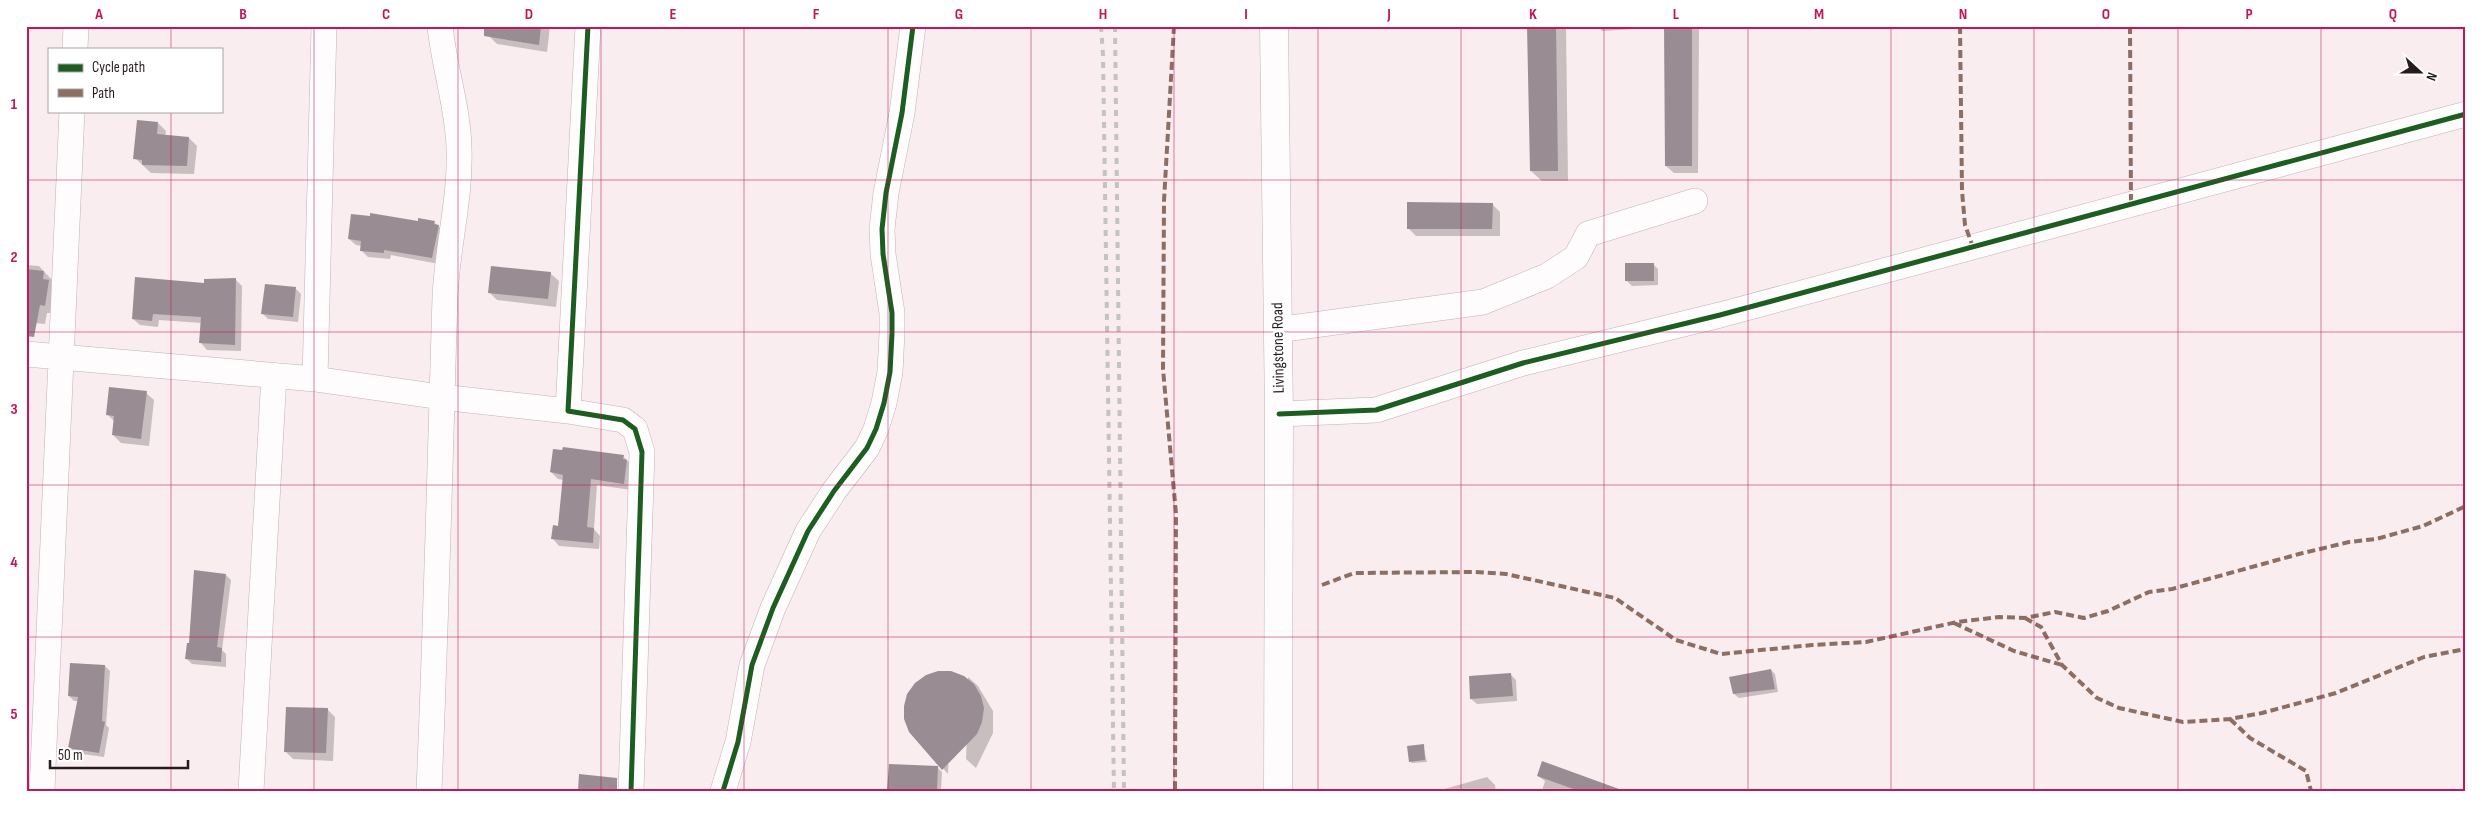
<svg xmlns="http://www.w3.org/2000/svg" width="2492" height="817" font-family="'Sofia Sans Condensed',sans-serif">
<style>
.shadow{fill:#0003}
.building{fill:#998d93}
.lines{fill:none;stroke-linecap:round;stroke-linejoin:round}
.minor-casing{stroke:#bfb3b5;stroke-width:26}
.highway-casing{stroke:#bfb3b5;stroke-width:29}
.minor{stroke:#fefcfd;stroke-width:25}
.highway{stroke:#fefcfd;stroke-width:28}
.rail{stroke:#c5c2c2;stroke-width:4;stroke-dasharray:6 6;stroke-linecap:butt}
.quiet{stroke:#8d6e63;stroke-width:4;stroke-dasharray:8 4;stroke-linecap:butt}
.cycleway-casing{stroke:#fff;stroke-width:8}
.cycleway{stroke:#1b5e20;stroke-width:5}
.grid{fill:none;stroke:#c2185b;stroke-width:1;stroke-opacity:0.55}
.labels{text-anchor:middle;stroke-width:5;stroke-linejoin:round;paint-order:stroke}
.street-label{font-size:16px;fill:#281b1d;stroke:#fff}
.neatline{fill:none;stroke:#c2185b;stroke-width:2}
.grid-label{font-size:16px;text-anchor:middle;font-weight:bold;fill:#c2185b}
</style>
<rect width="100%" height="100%" fill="#faedef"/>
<!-- shadow -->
<path class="shadow" d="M491 26H550L547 52 497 44 489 36Z
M1528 26H1566L1568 181H1542L1531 171Z
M1598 26H1635V29L1602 31Z
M1666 26H1699L1698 173H1674L1666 166Z
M158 123 166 131 165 136 189 138 197 146 194 174 151 173 135 158Z
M1492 204 1500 212V236H1416L1408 228Z
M434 222 445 233 439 264 391 255 390 259 368 257 361 250 362 246 356 245 349 239 419 223Z
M1653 264 1658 269V285L1632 286 1626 280Z
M26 265 39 266 52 280 51 284 56 289 53 313H47L45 324 33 323 26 327Z
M551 274 559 281 556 307 497 300 489 292Z
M236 280 242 286 241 351 207 350 201 343 202 323 159 320 158 327 140 325 133 319Z
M296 289 301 294 298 322 268 319 263 314Z
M146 393 154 400 149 446 121 443 113 435 114 421 107 414Z
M623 456 630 463 631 490 597 485 594 529 600 536 599 549 559 546 553 539 560 527 564 480 558 479 551 472Z
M226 575 231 580 222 650 226 654V667L192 664 187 659 191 644Z
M105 666 110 671 106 725 109 728 104 757 75 753 70 748 79 701H74L69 696Z
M1771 670 1775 674 1778 692 1739 698 1734 694Z
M939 672 951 673 968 681V677L978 686 993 711V733L976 768 966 759 968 710H950L948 774 910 731 906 719 905 706 909 694 916 684 926 676Z
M1511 675 1516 680 1517 701 1477 704 1471 699Z
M327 709 335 717 333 761 293 759 285 751Z
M1423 745 1427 762 1412 763 1410 761Z
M937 767 942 772 941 791H889Z
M1538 776 1597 791H1542L1545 781Z
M1487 777 1495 785 1496 791H1437Z"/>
<!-- building -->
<path class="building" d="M484 26H541L539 45 484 36Z
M1527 26H1556L1558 171H1530Z
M1664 26H1692V166H1665Z
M137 120 158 122 157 134 189 137 187 166 142 165V160L133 159Z
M1407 202 1493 203 1492 229H1407Z
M370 213 418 221V218L435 221 434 224 439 225 432 258 384 250V253L360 251 361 241 348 239 351 214 370 216Z
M1625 263H1654V281H1625Z
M491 266 551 272 548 299 488 293Z
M26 269 44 271 43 279 49 280 45 306 40 305 34 337 26 336Z
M135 277 204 283V279L236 278 235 345 199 343 201 317 153 314 152 321 132 319Z
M265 284 296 287 293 317 261 314Z
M109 387 147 391 141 439 112 435 114 416 106 415Z
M563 447 624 455 623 459 627 460 624 484 591 479 587 527 594 528 593 543 551 539 553 525 558 526 563 475 550 472 553 449 562 450Z
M194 570 226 574 217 647 222 648 221 662 185 659 187 643H189Z
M70 663 105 665 102 721 105 722 99 753 68 748 78 697 68 696Z
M1771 669 1775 689 1733 694 1729 677Z
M938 671H951L964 676 974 684 981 696 984 708 982 722 977 734 942 770 909 732 904 719V706L907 694 915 683 926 675Z
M1511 673 1513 696 1470 699 1469 676Z
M286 707 328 708 326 753 284 752Z
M1424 744 1425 760 1409 762 1407 746Z
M1542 761 1619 789V791H1579L1537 776Z
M889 764 938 766 937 791H887Z
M579 774 617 778V791H578Z"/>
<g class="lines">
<defs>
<path id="minor" d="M588 26 568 411 623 420 635 429 642 452 631 791
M75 49 76 26
M1277 330 1483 302 1547 276 1576 257 1588 234 1695 201
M26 354 315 379 441 397 568 411
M315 379 324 26
M1279 414 1376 410 1523 363 1720 315 2466 114
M42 791 72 111
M251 791 274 375
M429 791C436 626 440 462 445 297 447 247 461 198 459 148 458 107 444 67 440 26
M723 791 738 742 752 665 773 608 808 531 834 491 867 448 876 429 884 403 890 372 892 333V313L883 254 882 229 886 193 902 113 913 26"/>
<path id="highway" d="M1274 26 1279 414 1278 791"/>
</defs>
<!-- minor casing -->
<use href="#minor" class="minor-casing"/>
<!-- highway casing -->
<use href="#highway" class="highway-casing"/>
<!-- minor -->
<use href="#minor" class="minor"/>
<!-- highway -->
<use href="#highway" class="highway"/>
<!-- rail -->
<path class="rail" d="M1101 26 1103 55 1114 791
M1115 26 1124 791"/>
<!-- quiet -->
<path class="quiet" d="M1174 26 1164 201 1163 369 1176 514 1175 791
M1960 26 1962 191 1965 225 1973 247
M2130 26 2131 204
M1322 585 1354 573 1475 572 1506 574 1615 598 1676 640 1721 654 1812 645 1866 642 1957 622 1999 617 2025 618 2055 612 2084 618 2108 611 2149 592 2172 589 2299 554 2349 542 2376 539 2423 526 2466 506
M2025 618 2041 627 2062 665 2097 698 2119 708 2183 722 2230 719 2262 713 2336 693 2424 657 2466 649
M1954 623 2014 651 2062 665
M2230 719 2250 738 2306 771 2311 791"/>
<defs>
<path id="cycleway" d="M588 26 568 411 623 420 635 429 642 452 631 791
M1279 414 1376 410 1523 363 1720 315 2466 114
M723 791 738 742 752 665 773 608 808 531 834 491 867 448 876 429 884 403 890 372 892 333V313L883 254 882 229 886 193 902 113 913 26"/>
</defs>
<!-- cycleway casing -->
<use href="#cycleway" class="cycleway-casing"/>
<!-- cycleway -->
<use href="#cycleway" class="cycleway"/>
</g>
<!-- grid -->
<path class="grid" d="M171 26V49M314 26V791M458 26V791M601 26V791M744 26V791M888 26V791M1031 26V791M1174 26V791M1318 26V791M1461 26V791M1604 26V791M1748 26V791M1891 26V791M2034 26V791M2178 26V791M2321 26V791M171 111V791M26 180H2466M26 332H2466M26 485H2466M26 637H2466"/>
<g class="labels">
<!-- street labels -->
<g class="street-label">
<text transform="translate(1277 348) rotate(-91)" y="6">Livingstone Road</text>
</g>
</g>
<!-- border -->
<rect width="2492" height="817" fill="none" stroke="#ffffff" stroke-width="55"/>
<!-- legend -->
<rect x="48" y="48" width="175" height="65" fill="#ffffff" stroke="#a9a4a5"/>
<rect x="58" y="64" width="25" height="8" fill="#1b5e20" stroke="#a9a4a5"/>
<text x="92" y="72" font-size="15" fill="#281b1d">Cycle path</text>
<rect x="58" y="89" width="25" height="8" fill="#8d6e63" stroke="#a9a4a5"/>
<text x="92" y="98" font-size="15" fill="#281b1d">Path</text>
<!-- north arrow -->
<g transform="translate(2420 72) rotate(111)" stroke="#ffffff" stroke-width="4" paint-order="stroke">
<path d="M0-4L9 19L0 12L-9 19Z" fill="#281b1d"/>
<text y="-8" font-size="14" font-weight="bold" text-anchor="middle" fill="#281b1d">N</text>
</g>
<!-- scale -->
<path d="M50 760v8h138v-8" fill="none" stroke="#281b1d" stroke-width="2.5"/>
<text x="58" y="760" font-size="15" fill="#281b1d" stroke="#ffffff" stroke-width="4" paint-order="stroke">50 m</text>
<rect x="28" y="28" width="2436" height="762" class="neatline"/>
<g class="grid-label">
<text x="99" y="19">A</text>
<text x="243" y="19">B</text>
<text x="386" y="19">C</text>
<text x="529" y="19">D</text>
<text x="673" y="19">E</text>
<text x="816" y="19">F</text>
<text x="959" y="19">G</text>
<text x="1103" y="19">H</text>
<text x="1246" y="19">I</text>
<text x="1389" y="19">J</text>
<text x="1533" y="19">K</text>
<text x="1676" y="19">L</text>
<text x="1819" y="19">M</text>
<text x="1963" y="19">N</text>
<text x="2106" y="19">O</text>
<text x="2249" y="19">P</text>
<text x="2393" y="19">Q</text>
<text x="14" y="109">1</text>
<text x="14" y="262">2</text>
<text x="14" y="414">3</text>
<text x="14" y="567">4</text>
<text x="14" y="719">5</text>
</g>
</svg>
